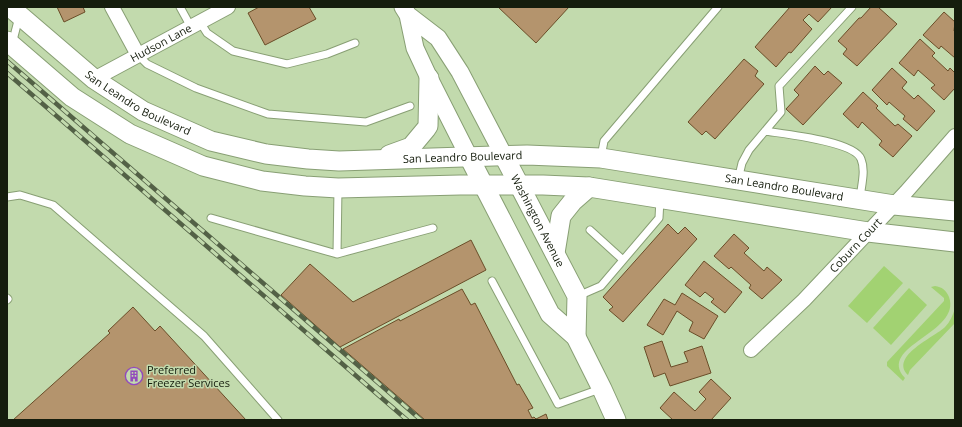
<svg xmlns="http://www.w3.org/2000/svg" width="962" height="427" font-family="'Open Sans',sans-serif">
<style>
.grass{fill:#a2d272}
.building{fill:#b4946d;stroke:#6a4d28}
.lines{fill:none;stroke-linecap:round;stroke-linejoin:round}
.service-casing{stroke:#889f74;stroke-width:9}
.minor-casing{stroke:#889f74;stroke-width:16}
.tertiary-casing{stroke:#889f74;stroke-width:19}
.secondary-casing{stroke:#889f74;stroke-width:21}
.service{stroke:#fff;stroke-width:7}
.minor{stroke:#fff;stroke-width:14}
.tertiary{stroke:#fff;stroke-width:17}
.secondary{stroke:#fff;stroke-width:19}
.rail-casing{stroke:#536146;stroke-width:4.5}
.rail{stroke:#c2daad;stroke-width:3;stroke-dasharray:9;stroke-linecap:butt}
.labels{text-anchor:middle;stroke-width:3;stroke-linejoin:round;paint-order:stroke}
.street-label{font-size:11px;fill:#151d0d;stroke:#c2daad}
.poi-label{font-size:11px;fill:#151d0d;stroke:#c2daad;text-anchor:start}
</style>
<rect width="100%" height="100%" fill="#c2daad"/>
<!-- grass -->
<path class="grass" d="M884 266 903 283 867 323 848 306Z
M935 286C942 287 946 290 949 297 962 333 876 346 905 378L903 381 887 366V362L944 301V298L931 287Z
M909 288 927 305 891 345 873 328Z
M955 308V323L910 370 908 375C889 356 935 337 945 327 950 322 953 315 955 308Z"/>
<!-- building -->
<path class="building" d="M57 7H83L85 12 64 22Z
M259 7H309L316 19 265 45 248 13Z
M498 7H569L536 43Z
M790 7H832L818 22 809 14 803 20 812 29 791 53 789 52 776 67 755 47Z
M871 7H878L897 24 857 66 843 54 847 49 838 41 859 18H861Z
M944 12 955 22 954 31 955 32V58L941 46 939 49 923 35Z
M920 39 935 53 932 56 948 71 950 68 955 73V88L944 100 931 88 935 85 918 70 914 76 899 63Z
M744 59 758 71 755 76 764 84 715 139 706 131 702 135 688 122Z
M815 66 824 75 828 71 842 83 803 125 786 109 799 95 794 90Z
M892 68 907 82 902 88 914 99 918 95 935 111 917 131 903 119 905 116 889 102 887 105 872 90Z
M863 92 878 106 876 108 895 126 898 124 912 136 893 157 879 145 882 141 862 122 858 128 843 114Z
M668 224 678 234 685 227 697 239 623 322 609 310 613 307 603 297Z
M734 234 749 248 744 253 764 271 767 267 782 280 762 299 749 288 751 285 731 267 729 269 714 256Z
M471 240 486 270 340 347 281 295 310 264 353 302Z
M704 261 742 292 725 313 711 302 714 299 705 292 700 297 685 285Z
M462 289 471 305 475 303 517 385 519 384 533 408 528 410 532 418 534 417 536 419 546 414 548 420H425L343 349 399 319 400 321Z
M682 293 718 316 704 339 689 331 693 322 677 311 663 335 647 325 664 299 675 305Z
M133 307 155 331 160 326 246 420H13L110 333 108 331Z
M662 341 671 367 688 362 684 352 702 346 711 373 670 386 665 373 654 377 644 347Z
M711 379 731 398 711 420H673L660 408 674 392 695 411 706 399 699 392Z"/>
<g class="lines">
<defs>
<path id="service" d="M180 7 191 27
M200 22 207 33 233 51 287 64 327 54 355 43
M12 44 19 17
M138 55 147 64 196 88 268 114 366 122 410 106
M765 131C784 134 854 141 861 159 866 171 861 186 860 199
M601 157 604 141 718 7
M738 180 742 163 749 150 781 112 779 86 852 7
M338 188 337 254 433 228
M7 197 20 195 53 205 204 336 278 420
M211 218 337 254
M590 230 623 260
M492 281 558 404 600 389
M578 296 601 286 659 218 660 199
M7 298 8 299 7 300"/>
<g id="minor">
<path d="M112 7 138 55"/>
<path id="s1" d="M94 79 228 7"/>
<path id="s2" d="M751 350 804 300 906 192 955 136"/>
</g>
<path id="tertiary" d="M403 7 408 15 438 38 460 72 504 156
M408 15 415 48 429 78 469 157"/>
<g id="secondary">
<path id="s3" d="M10 7 94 79 143 111 211 141 266 154 308 159 339 161 527 155 601 158 894 205 955 211"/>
<path d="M7 41 72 97 130 134 203 166 262 181 305 186 338 188 460 185H543L589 187 868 232 955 242"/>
<path d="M389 155 411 147 426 129 428 126 429 78"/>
<path id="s4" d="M504 156 577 296 576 337"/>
<path d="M469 157 550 314 576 337 602 389 616 420"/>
<path d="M555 253 561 216 573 201 589 187"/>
</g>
</defs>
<!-- service casing -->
<use href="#service" class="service-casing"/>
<!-- minor casing -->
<use href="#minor" class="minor-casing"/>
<!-- tertiary casing -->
<use href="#tertiary" class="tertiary-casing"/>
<!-- secondary casing -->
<use href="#secondary" class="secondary-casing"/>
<!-- service -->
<use href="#service" class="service"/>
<!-- minor -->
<use href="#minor" class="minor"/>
<!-- tertiary -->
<use href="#tertiary" class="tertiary"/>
<!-- secondary -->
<use href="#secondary" class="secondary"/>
<defs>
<path id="rail" d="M7 61 421 420
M7 73 407 420"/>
</defs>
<!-- rail casing -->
<use href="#rail" class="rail-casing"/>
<!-- rail -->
<use href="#rail" class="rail"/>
</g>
<!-- icons -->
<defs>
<symbol id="building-ring" viewBox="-11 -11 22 22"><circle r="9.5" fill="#c2daad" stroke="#924abd" stroke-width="1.5"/><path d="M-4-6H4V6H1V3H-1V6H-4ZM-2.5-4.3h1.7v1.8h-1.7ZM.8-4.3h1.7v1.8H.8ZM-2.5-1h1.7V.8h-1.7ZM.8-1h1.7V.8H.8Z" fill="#924abd"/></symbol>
</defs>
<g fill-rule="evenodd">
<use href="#building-ring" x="124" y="366" width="20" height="20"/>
</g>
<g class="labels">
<!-- street labels -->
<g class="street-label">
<text dy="4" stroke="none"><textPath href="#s1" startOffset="76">Hudson Lane</textPath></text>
<text dy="4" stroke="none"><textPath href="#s3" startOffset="161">San Leandro Boulevard</textPath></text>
<text dy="4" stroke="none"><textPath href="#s3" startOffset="497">San Leandro Boulevard</textPath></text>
<text dy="4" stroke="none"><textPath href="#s3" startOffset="821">San Leandro Boulevard</textPath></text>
<text dy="4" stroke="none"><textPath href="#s4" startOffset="73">Washington Avenue</textPath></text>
<text dy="4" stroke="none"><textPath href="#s2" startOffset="148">Coburn Court</textPath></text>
</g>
<!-- poi labels -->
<g class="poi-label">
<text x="147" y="374">Preferred<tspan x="147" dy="13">Freezer Services</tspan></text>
</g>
</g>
<!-- border -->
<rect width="962" height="427" fill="none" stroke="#151d0d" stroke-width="16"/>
</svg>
